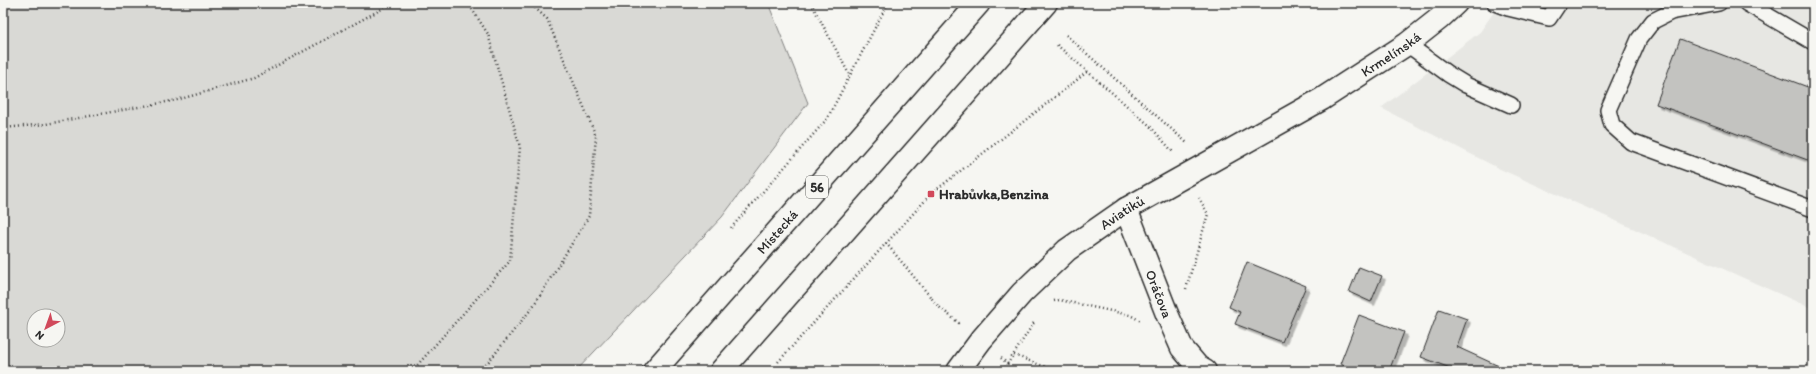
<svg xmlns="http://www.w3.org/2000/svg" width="1816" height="374" font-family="Itim,sans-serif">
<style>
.built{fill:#e7e7e3}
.green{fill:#d9d9d5;stroke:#828280;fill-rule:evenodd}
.building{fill:#c3c3c0;stroke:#2b2b2b;filter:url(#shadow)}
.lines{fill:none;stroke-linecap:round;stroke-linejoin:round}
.service-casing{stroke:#2b2b2b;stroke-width:18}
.minor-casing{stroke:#2b2b2b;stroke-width:25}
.trunk-casing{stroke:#2b2b2b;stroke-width:25}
.path{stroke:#2b2b2b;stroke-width:2.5;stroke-dasharray:1 3;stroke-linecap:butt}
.service{stroke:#f6f6f2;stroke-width:15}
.minor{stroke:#f6f6f2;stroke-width:22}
.trunk{stroke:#f6f6f2;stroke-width:22}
.poi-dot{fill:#d1495b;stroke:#f6f6f2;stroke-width:1.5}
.labels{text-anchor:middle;stroke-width:4;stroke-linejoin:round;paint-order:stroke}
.shield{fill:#f6f6f2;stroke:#686867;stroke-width:1}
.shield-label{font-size:13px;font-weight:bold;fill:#2b2b2b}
.street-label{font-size:14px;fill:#2b2b2b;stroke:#f6f6f2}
.poi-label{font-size:14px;font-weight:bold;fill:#2b2b2b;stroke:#f6f6f2;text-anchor:start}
</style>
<defs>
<filter id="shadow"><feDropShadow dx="3.5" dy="3.5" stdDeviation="0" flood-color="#0004"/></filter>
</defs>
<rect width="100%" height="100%" fill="#f6f6f2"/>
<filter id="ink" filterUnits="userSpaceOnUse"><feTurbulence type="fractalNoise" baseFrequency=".025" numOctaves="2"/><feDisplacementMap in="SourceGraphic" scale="8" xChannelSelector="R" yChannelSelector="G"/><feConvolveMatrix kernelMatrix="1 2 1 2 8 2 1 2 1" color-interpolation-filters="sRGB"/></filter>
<g filter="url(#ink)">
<!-- built -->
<path class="built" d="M1500 3H1813V309L1500 169 1381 108 1480 32Z"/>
<!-- green -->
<path class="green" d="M3 3H768L808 103 722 217 576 371H3ZM34 316H58V340H34Z"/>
<!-- building -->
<path class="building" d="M1680 39 1813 89V162L1656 104Z
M1247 262 1306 286 1282 342 1235 324 1240 312 1229 307Z
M1359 267 1382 276 1371 302 1349 292Z
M1439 309 1467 319 1457 347 1503 368 1502 371H1458L1421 357Z
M1359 315 1404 332 1389 371H1359L1340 364Z"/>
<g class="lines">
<defs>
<path id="service" d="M1495 3 1508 8 1512 3
M1719 3 1671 12 1653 21 1639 39 1608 110 1612 125 1631 142 1813 209
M1746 3 1813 42
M1508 8 1549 18 1559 3
M1407 44 1448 74 1466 85 1511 105"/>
<g id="minor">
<path id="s1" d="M1126 209 1167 314 1182 348 1198 367 1205 371"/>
<path id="s2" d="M958 371 981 340 1022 293 1067 250 1126 209 1322 99 1407 44 1440 18 1456 3"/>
</g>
<g id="trunk">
<path id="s3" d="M654 371 979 3"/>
<path d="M721 371 1046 3"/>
</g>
</defs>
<!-- service casing -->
<use href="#service" class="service-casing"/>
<!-- minor casing -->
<use href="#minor" class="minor-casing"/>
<!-- trunk casing -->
<use href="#trunk" class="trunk-casing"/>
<!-- path -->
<path class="path" d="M811 3 849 74
M1066 35 1187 143
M1057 45 1149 125 1173 152
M3 128 46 124 177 100 254 78 393 3
M731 228 827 119 888 3
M886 243 938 306 960 324
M1186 289 1208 214 1199 198
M1054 301 1059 300 1130 315 1141 321
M1014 355 1056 371
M1001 358 1008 364
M778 362 931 194 1087 72
M412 371 510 261 520 147 488 34 468 3
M481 371 532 308 589 216 596 136 547 19 530 3
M1003 371 1035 321"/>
<!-- service -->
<use href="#service" class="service"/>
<!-- minor -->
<use href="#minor" class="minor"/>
<!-- trunk -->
<use href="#trunk" class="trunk"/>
</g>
</g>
<!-- markers -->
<rect class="poi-dot" x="927" y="190" width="8" height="8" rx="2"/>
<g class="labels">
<!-- shield labels -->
<rect class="shield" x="806" y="176" width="22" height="22" rx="3"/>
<g class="shield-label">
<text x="817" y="192">56</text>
</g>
<!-- street labels -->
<g class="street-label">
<text dy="5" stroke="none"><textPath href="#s2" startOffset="542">Krmelínská</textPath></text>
<text dy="5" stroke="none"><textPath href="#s2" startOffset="230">Aviatiků</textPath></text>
<text dy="5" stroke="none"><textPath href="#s3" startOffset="186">Místecká</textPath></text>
<text dy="5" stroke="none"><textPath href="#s1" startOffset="91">Oráčova</textPath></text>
</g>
<!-- poi labels -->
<g class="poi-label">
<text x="939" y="199">Hrabůvka,Benzina</text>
</g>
</g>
<!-- margin -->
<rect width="1816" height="374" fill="none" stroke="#f6f6f2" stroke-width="16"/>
<rect x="8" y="8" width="1800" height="358" fill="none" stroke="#2b2b2b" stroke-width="1.5" filter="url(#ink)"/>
<!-- north arrow -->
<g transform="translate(46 328) rotate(221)"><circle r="19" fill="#f6f6f2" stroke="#a5a5a2"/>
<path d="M0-3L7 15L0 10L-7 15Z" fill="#d1495b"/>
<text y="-6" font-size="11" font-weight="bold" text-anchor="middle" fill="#2b2b2b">N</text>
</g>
</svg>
